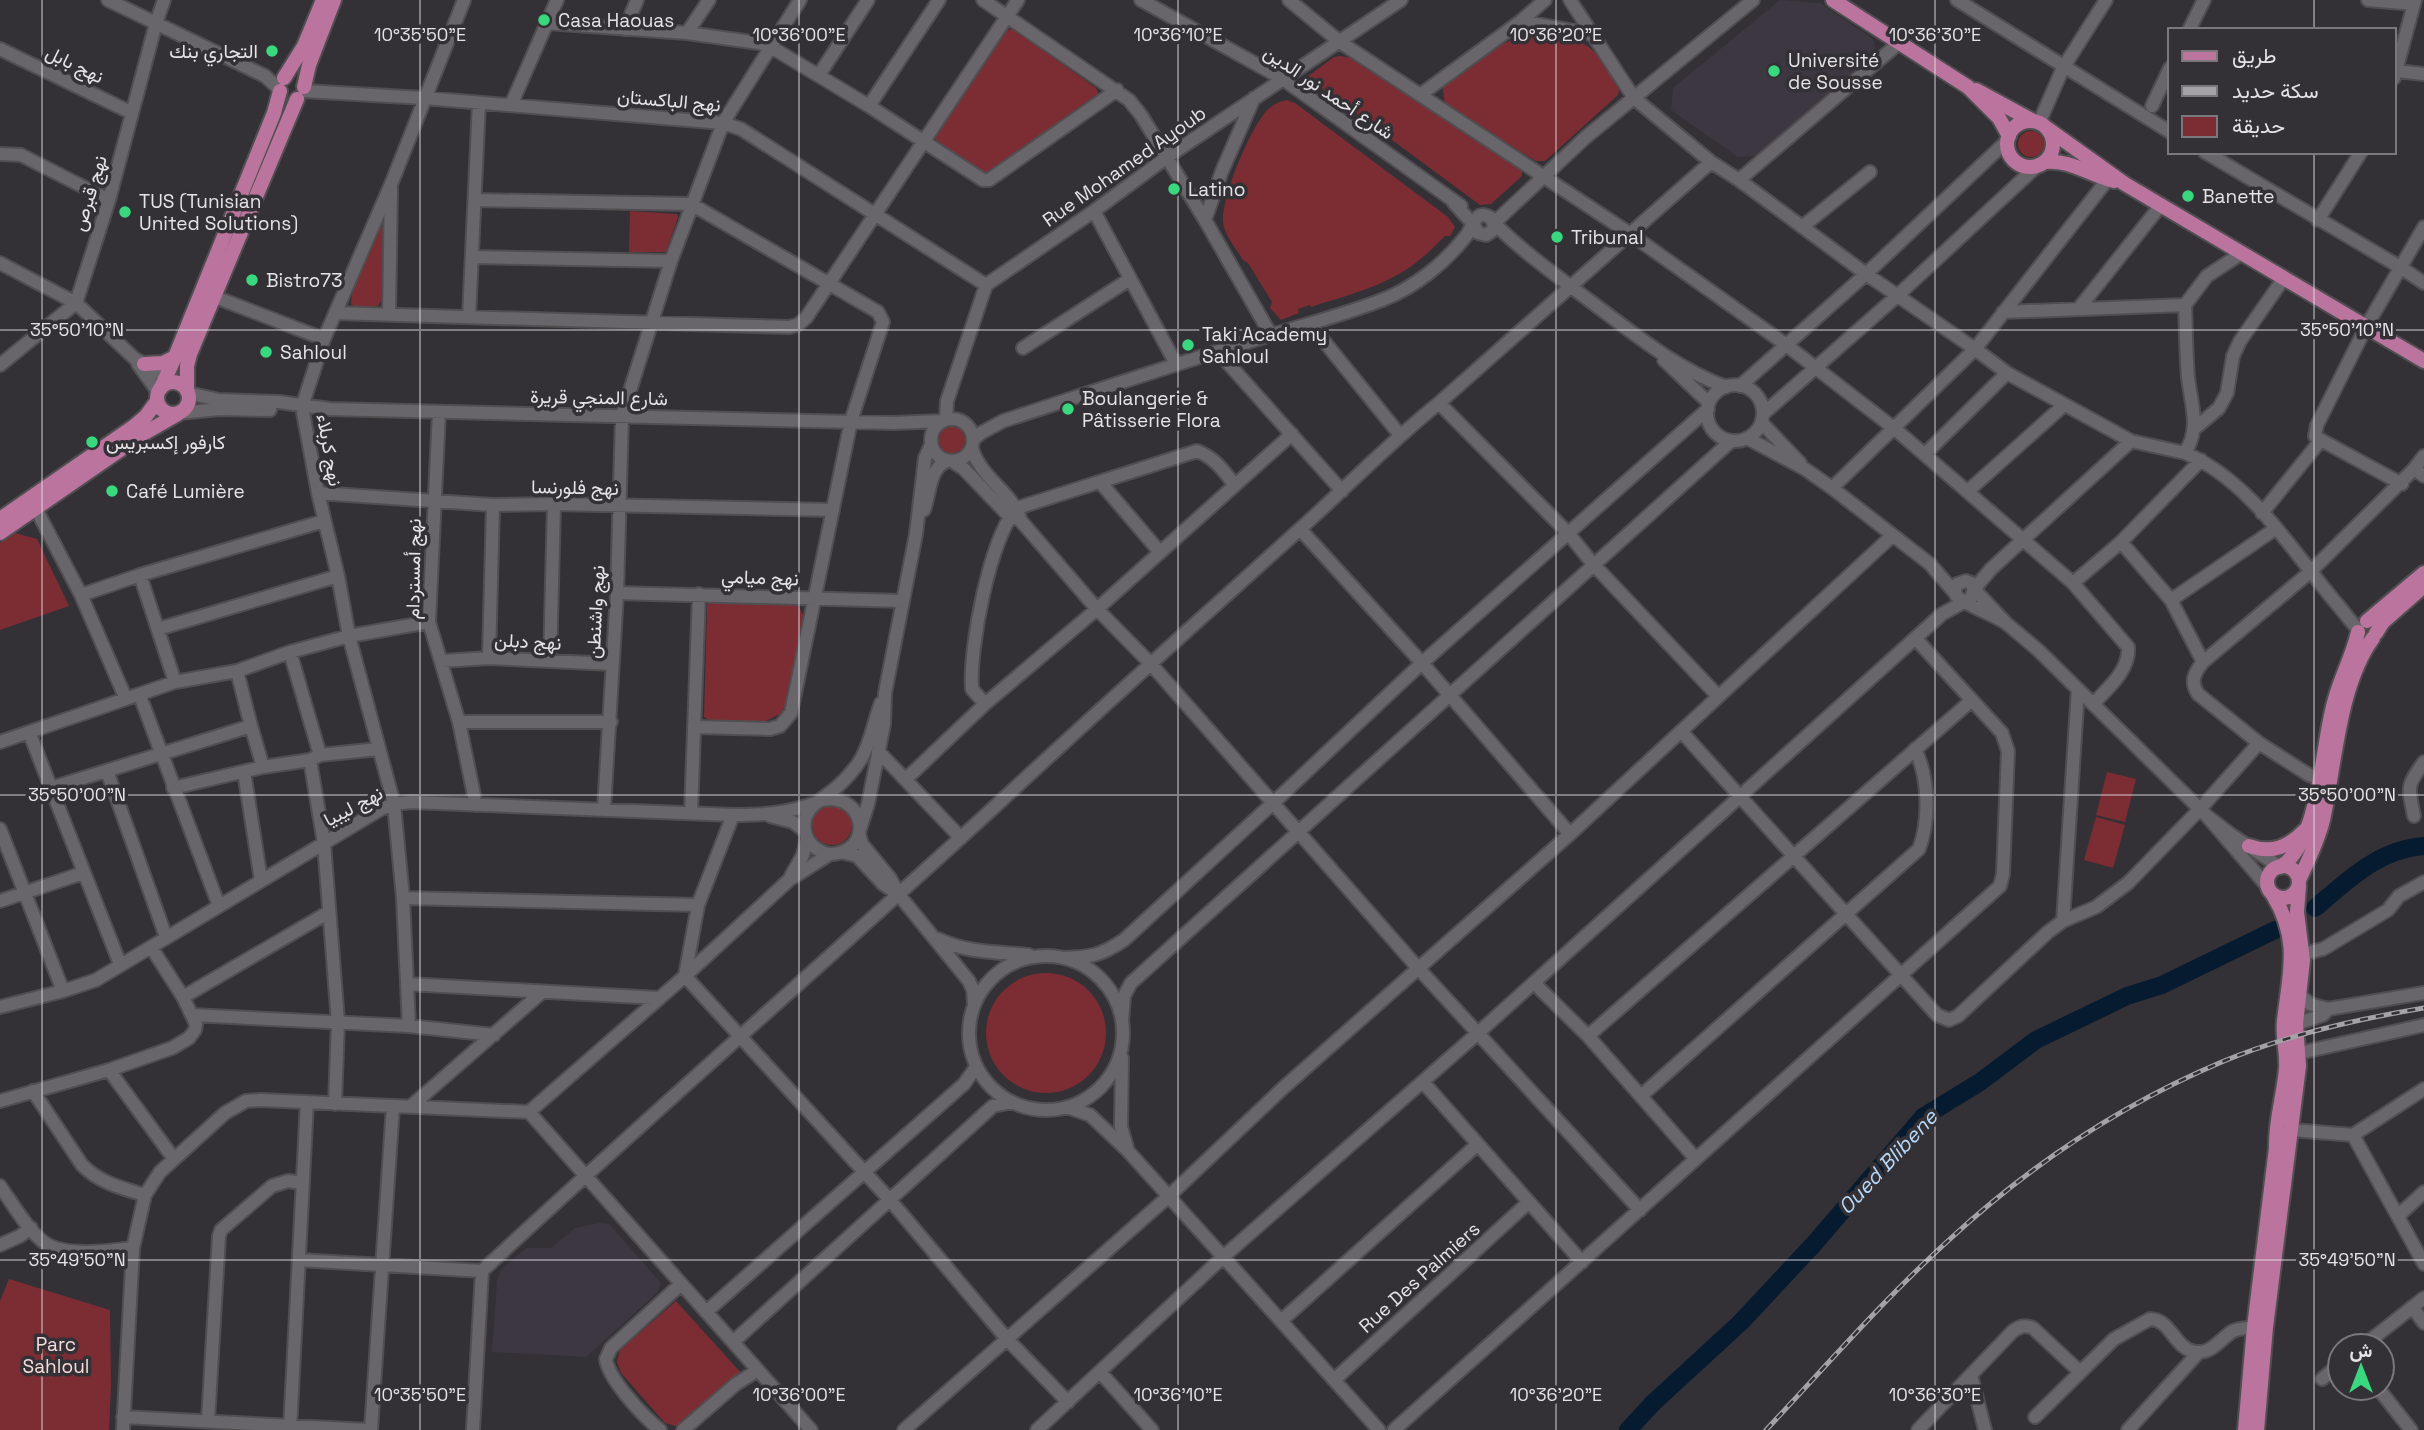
<svg xmlns="http://www.w3.org/2000/svg" width="2424" height="1430" font-family="'Space Grotesk',Vazirmatn,sans-serif">
<style>
.built{fill:#3d3741}
.green{fill:#7c2d33}
.lines{fill:none;stroke-linecap:round;stroke-linejoin:round}
.river{stroke:#061b30;stroke-width:18}
.minor-casing{stroke:#504e51;stroke-width:16}
.major-casing{stroke:#504e51;stroke-width:18}
.minor{stroke:#69666b;stroke-width:12}
.major{stroke:#ba749d;stroke-width:14}
.rail-casing{stroke:#a4a2a6;stroke-width:5}
.rail{stroke:#333135;stroke-width:2.5;stroke-dasharray:8;stroke-linecap:butt}
.ticks{fill:none;stroke:#e5e3e6;stroke-width:2;stroke-opacity:0.45}
.poi-dot{fill:#39d87f;stroke:#333135;stroke-width:2.5}
.labels{text-anchor:middle;stroke-width:7;stroke-linejoin:round;paint-order:stroke}
.poi-label{font-size:19px;fill:#e5e3e6;stroke:#333135;text-anchor:start}
.street-label{font-size:19px;fill:#e5e3e6;stroke:#333135}
.park-label{font-size:19px;fill:#f7dbdb;stroke:#333135}
.water-label{font-size:21px;font-style:italic;fill:#b7d9fc;stroke:#333135}
.ticks-label{font-size:18px;text-anchor:middle;fill:#e5e3e6;stroke:#333135;stroke-width:7;stroke-linejoin:round;paint-order:stroke}
</style>
<rect width="100%" height="100%" fill="#333135"/>
<!-- built -->
<path class="built" d="M1780 0 1820 3 1873 39 1875 47 1874 54 1758 155 1738 157 1671 110 1673 88Z
M599 1223 609 1224 661 1283 657 1293 586 1357 492 1352 497 1280 502 1269 526 1248H551L575 1228Z"/>
<!-- green -->
<path class="green" d="M1013 29 1096 88 1099 95 988 172H980L936 143 935 135 1004 30Z
M1538 34C1588 37 1596 47 1619 89L1618 95 1545 161H1536L1445 106 1443 89 1446 83C1479 59 1496 40 1538 34Z
M1341 56 1350 58 1522 170V176L1491 204 1480 205 1307 77 1334 57Z
M1287 100 1295 103 1448 217 1455 227 1450 236H1445C1431 250 1417 264 1399 274 1372 290 1340 297 1311 307L1310 305 1298 309 1299 313 1281 320 1270 308 1272 302 1248 263 1243 260C1237 250 1223 233 1223 221 1222 196 1248 134 1264 114 1270 106 1277 102 1287 100Z
M2018 144a13 13 0 1 1 26 0a13 13 0 1 1-26 0Z
M630 211 677 214 678 217 666 252H629Z
M380 225 384 228 381 301 377 307 354 306 351 304 352 293 377 226Z
M939 440a13 13 0 1 1 26 0a13 13 0 1 1-26 0Z
M15 533 37 539 69 606 0 630V543Z
M714 600 791 602 799 607 803 615 786 705 780 714 764 722 709 720 704 717 707 610V605Z
M2107 772 2136 779 2125 822 2096 815Z
M812 825a20 20 0 1 1 40 0a20 20 0 1 1-40 0Z
M2096 817 2125 825 2113 868 2084 860Z
M986 1033a60 60 0 1 1 120 0a60 60 0 1 1-120 0Z
M9 1279 110 1310 111 1385 109 1430H0V1301Z
M676 1301 742 1374 679 1427 665 1423 621 1373 617 1362 620 1350Z"/>
<g class="lines">
<!-- river -->
<path class="river" d="M2315 908C2348 880 2379 849 2424 846
M1628 1430 1653 1403 1741 1322 1813 1245 1923 1117 1980 1082 2036 1040 2127 996 2162 985 2275 930"/>
<defs>
<path id="minor" d="M108 0 265 76 279 89
M983 0 1129 100 1141 115 1205 220
M1141 0 1283 79 1461 206
M1289 0 1340 42 1629 233 1785 344 1895 429 2073 583 2121 542 2171 600 2203 662
M1570 0 1634 98 1711 162
M1957 0 2170 132
M2368 0 2414 4
M1521 21 1590 34
M547 23 687 33 759 43 771 47 869 106 983 180H989L1117 90
M625 29 637 0
M2189 30 2204 0
M687 33 709 0
M0 49 132 113
M2397 71 2424 74
M819 75 868 0
M2394 78 2415 0
M304 91 424 98 723 123 741 129 986 285
M1420 95 1521 21 1545 0
M1254 98 1222 171 1205 220 1271 335
M511 105 557 0
M869 106 939 0
M2152 106 2170 68
M2039 123 2063 68 2106 0
M2205 152 2400 267 2424 283
M0 154 21 155 109 200
M1739 180 1899 43
M476 200 691 204 878 312 883 322 851 421 791 713 780 726 770 729 694 727
M1094 211 1176 364
M2318 220 2361 152
M1802 227 1870 172
M473 257 671 261
M0 263 76 303 134 358 174 382
M215 297 324 339
M2185 305C2186 329 2186 353 2188 377 2191 405 2201 427 2185 453 2251 481 2292 551 2337 604 2344 612 2350 621 2358 629
M2080 307 2161 205
M2003 312 2185 305 2207 276 2242 253
M335 313 790 327 799 324 806 318 1018 0
M389 315 391 189
M469 317 479 103
M1310 324 1400 435
M1023 348 1130 279
M1218 352 1342 491
M1664 360 1709 403
M138 364 158 392
M0 365 76 303 109 200 156 23 164 0
M1707 413a28 28 0 1 1 56 0a28 28 0 1 1-56 0Z
M1740 386 1866 274 2008 140
M1726 387C1675 368 1633 333 1590 301 1557 276 1523 252 1494 223L1586 137 1753 0
M188 393 219 400 279 402 330 409 894 423 941 421
M1439 403 1568 533 1593 564 1718 696
M439 412 429 622 459 722 476 805
M180 413 219 409 270 410
M1763 414 1897 296 2038 165
M931 440a21 21 0 1 1 42 0a21 21 0 1 1-42 0Z
M946 419 947 401 986 285 1094 211 1167 157 1401 0
M1762 423 1800 463
M2194 429 2219 408 2227 393 2233 356 2240 341 2284 278
M1747 438 1805 469 1832 488 1930 564 1955 593
M974 439 981 433 1003 421C1092 392 1181 362 1271 335 1308 324 1346 314 1382 300 1414 288 1445 263 1466 236 1470 231 1472 223 1477 218 1481 213 1486 215 1491 218L1494 226 1492 231 1486 235 1478 233 1474 225 1454 203
M2321 440 2402 484
M2131 441 1991 569 1974 589 2006 623 2038 650 2207 816
M972 448C980 478 1013 492 1021 521L1097 609 1150 663 1418 968 1640 1210
M1925 454 2007 373
M952 461 964 469 1009 516 1017 519
M2414 469 2424 456
M1100 482 1159 551
M1832 488 1975 349 2007 373 2131 441 2185 453
M1968 491 2064 405
M318 493 493 505 554 504 833 510
M36 509 81 595 126 699
M924 510C930 494 929 468 947 461
M2262 513 2321 440 2315 436 2317 425 2366 327 2424 227
M1300 529 1422 663 1570 834
M2121 542 2201 460
M140 575 175 682
M2073 583 2128 647C2130 670 2108 688 2093 704
M617 593 902 601
M81 595 140 575 324 521
M2171 600 2275 529
M158 629 338 576
M489 658 493 505
M442 661 489 658 612 664
M550 661 554 504
M140 696 219 906
M985 704 972 689C969 648 990 537 1017 508L1197 451C1215 458 1223 470 1234 484
M459 722H611
M251 726 263 767
M1681 731 1937 1015 1949 1020 1958 1016 2048 932 2063 921 2096 907 2128 883 2200 809 2259 743
M29 732 120 964
M0 742 175 682 237 671 290 652 349 636 429 622
M878 751 961 838
M320 755 379 749
M310 760 324 843 338 1022 335 1104
M107 771 166 937
M244 772 261 880
M2319 778 2309 775 2259 743 2198 694C2190 682 2194 673 2203 662L2310 572 2414 469 2424 476
M906 779 985 704 1097 609 1292 434
M51 788 251 726 237 671
M173 788 263 767 310 760 320 755 290 652
M822 800C863 792 874 845 838 853 831 855 823 853 817 849 803 840 800 820 812 807 819 800 829 794 837 787 846 779 855 769 861 759 871 742 874 721 881 703
M604 809 617 593 622 416 671 261 723 123 800 0
M691 813 699 594
M770 816 793 822 805 831
M2414 816C2408 786 2406 787 2424 762
M0 829 63 991
M860 829 868 804 884 724 885 693 916 534 925 458 931 445
M859 834 862 844 890 878 899 895 969 981 973 990 974 1003
M841 852 857 856 883 884 898 894
M791 876 803 855 807 838
M2267 886 2207 816 2233 836 2280 867
M403 898 698 905 733 815
M0 901 83 873
M698 905 685 976 890 1200 1007 1339 1068 1402
M2063 921 2078 689
M938 939C967 953 998 952 1029 955
M151 947 183 997 329 912
M2303 954 2323 949 2388 910 2399 896 2424 882
M969 1033a77 77 0 1 1 154 0a77 77 0 1 1-154 0Z
M1063 958C1091 957 1100 956 1124 940L1272 804 1422 663 1708 409
M1534 983 1588 1036 1696 1159
M407 984 658 998
M2299 995 2310 1004 2328 1009 2424 993
M0 1007 63 991 96 980 381 809 394 804 411 802 733 815C763 815 790 813 818 802
M192 1015 409 1026 403 898 394 804 349 636 338 576 318 493 302 407 324 339 392 182 464 0
M1122 1021 1124 996 1131 983 1731 441
M2296 1024 2323 1015 2328 1009
M409 1026 494 1035
M1588 1036 1972 700
M2299 1053 2424 1025
M1122 1058 1121 1127 1128 1151
M109 1070 174 1159
M1423 1082 1582 1262
M33 1091 82 1165C100 1183 121 1188 145 1195
M1641 1096 1919 849C1930 820 1929 778 1915 749
M0 1101 109 1070 172 1048 189 1038 195 1030 196 1024 183 997
M410 1107 541 993
M1067 1107 1090 1115 1128 1151 1379 1430
M529 1112 811 1430
M2292 1130 2353 1135 2424 1264
M2353 1135 2424 1089
M0 1186C12 1203 29 1232 45 1243 65 1257 110 1251 133 1248
M2398 1216 2424 1192
M0 1245 20 1236 31 1228
M299 1260 482 1271C653 1112 830 958 1002 800 1100 709 1200 619 1300 529 1347 487 1390 442 1439 403L1711 162 1739 180 1866 274 1975 349 2108 179
M2412 1307 2424 1323
M706 1312 964 1084 976 1067
M1281 1321 1478 1144
M733 1342 993 1106 1012 1102
M2363 1346 2424 1298
M1100 1372 1152 1430
M1971 1375 1985 1430
M2322 1379 2340 1364
M1334 1380 1529 1202
M2378 1388 2411 1430
M123 1417 368 1430
M2035 1417 2114 1339 2150 1319C2171 1319 2175 1350 2196 1352 2212 1354 2221 1338 2233 1331 2240 1328 2247 1328 2254 1327
M208 1421 219 1236 221 1230 272 1186 288 1181 303 1183
M123 1430 133 1248 145 1195 160 1172 225 1113 246 1101 261 1100 529 1112 685 976 789 880 830 854
M290 1430 307 1102
M371 1430 393 1106
M473 1430 482 1271
M660 1430C644 1417 608 1379 606 1359L611 1348 681 1284
M683 1430 736 1384 758 1370
M904 1430 1169 1196 1282 1089 1570 834 1892 536
M1037 1430 1223 1257 1478 1033 1942 614 1971 598 1974 589 1971 583 1966 581 1957 584 1955 590C1956 595 1955 596 1960 599 1974 608 1991 614 2006 623
M1394 1430 2000 886 2003 874 2008 751 2002 733 1916 639
M1918 1430 2013 1331C2020 1326 2025 1325 2033 1328L2080 1372
M2128 1430 2199 1352"/>
<path id="major" d="M1833 0 1968 87 1999 118 2009 136
M284 78 304 46 323 0
M304 87 309 65 334 0
M1976 90 2033 121
M2007 144a23 23 0 1 1 46 0a23 23 0 1 1-46 0Z
M2048 129 2125 184 2424 361
M2044 162C2070 159 2089 175 2114 181
M144 364 163 363 175 357
M157 398a16 16 0 1 1 32 0a16 16 0 1 1-32 0Z
M161 388 175 357 274 113 280 91
M187 391V366L190 354 297 99
M0 519 133 427 146 416 157 401
M0 533 143 434 178 414
M2367 621 2424 573
M2376 633 2383 622 2424 586
M2249 846C2272 854 2289 847 2305 830
M2267 882a16 16 0 1 1 32 0a16 16 0 1 1-32 0Z
M2280 867C2321 842 2321 744 2335 699 2341 677 2353 655 2358 632
M2299 880C2308 861 2318 841 2323 820 2335 764 2339 684 2373 638
M2245 1430 2254 1327 2276 1148C2275 1121 2284 1095 2286 1068 2287 1052 2282 1036 2284 1020 2290 972 2300 939 2273 895
M2257 1430 2266 1327 2299 1066 2296 1024 2303 960 2297 912 2299 886"/>
</defs>
<!-- minor casing -->
<use href="#minor" class="minor-casing"/>
<!-- major casing -->
<use href="#major" class="major-casing"/>
<!-- minor -->
<use href="#minor" class="minor"/>
<!-- major -->
<use href="#major" class="major"/>
<defs>
<path id="rail" d="M1766 1430C1826 1366 1885 1298 1950 1239 2030 1165 2124 1103 2224 1061 2287 1035 2357 1019 2424 1008"/>
</defs>
<!-- rail casing -->
<use href="#rail" class="rail-casing"/>
<!-- rail -->
<use href="#rail" class="rail"/>
</g>
<!-- ticks -->
<path class="ticks" d="M42 0V1430M420 0V1430M799 0V1430M1178 0V1430M1556 0V1430M1935 0V1430M2314 0V30M2314 152V1430M0 330H2424M0 795H2424M0 1260H2424"/>
<!-- markers -->
<g class="poi-dot">
<circle cx="544" cy="20" r="7"/>
<circle cx="272" cy="51" r="7"/>
<circle cx="1774" cy="71" r="7"/>
<circle cx="1174" cy="189" r="7"/>
<circle cx="2188" cy="196" r="7"/>
<circle cx="125" cy="212" r="7"/>
<circle cx="1557" cy="237" r="7"/>
<circle cx="252" cy="280" r="7"/>
<circle cx="1188" cy="345" r="7"/>
<circle cx="266" cy="352" r="7"/>
<circle cx="1068" cy="409" r="7"/>
<circle cx="92" cy="442" r="7"/>
<circle cx="112" cy="491" r="7"/>
</g>
<g class="labels">
<!-- poi labels -->
<g class="poi-label">
<text x="558" y="27">Casa Haouas</text>
<text x="258" y="58" text-anchor="end">التجاري بنك</text>
<text x="1788" y="67">Université<tspan x="1788" dy="22">de Sousse</tspan></text>
<text x="1188" y="196">Latino</text>
<text x="2202" y="203">Banette</text>
<text x="139" y="208">TUS (Tunisian<tspan x="139" dy="22">United Solutions)</tspan></text>
<text x="1571" y="244">Tribunal</text>
<text x="266" y="287">Bistro73</text>
<text x="1202" y="341">Taki Academy<tspan x="1202" dy="22">Sahloul</tspan></text>
<text x="280" y="359">Sahloul</text>
<text x="1082" y="405">Boulangerie &amp;<tspan x="1082" dy="22">Pâtisserie Flora</tspan></text>
<text x="106" y="449">كارفور إكسبريس</text>
<text x="126" y="498">Café Lumière</text>
</g>
<!-- street labels -->
<g class="street-label">
<text transform="translate(75 64) rotate(26)" y="7">نهج بابل</text>
<text transform="translate(1329 92) rotate(34)" y="7">شارع أحمد نور الدين</text>
<text transform="translate(669 100) rotate(5)" y="7">نهج الباكستان</text>
<text transform="translate(1124 166) rotate(-35)" y="7">Rue Mohamed Ayoub</text>
<text transform="translate(89 193) rotate(-73)" y="7">نهج قبرص</text>
<text transform="translate(599 397) rotate(1)" y="7">شارع المنجي قريرة</text>
<text transform="translate(330 450) rotate(80)" y="7">نهج كربلاء</text>
<text transform="translate(575 487) rotate(1)" y="7">نهج فلورنسا</text>
<text transform="translate(413 569) rotate(-89)" y="7">نهج أمستردام</text>
<text transform="translate(760 577) rotate(2)" y="7">نهج ميامي</text>
<text transform="translate(595 612) rotate(-87)" y="7">نهج واشنطن</text>
<text transform="translate(528 641) rotate(3)" y="7">نهج دبلن</text>
<text transform="translate(353 806) rotate(-28)" y="7">نهج ليبيا</text>
<text transform="translate(1419 1277) rotate(-42)" y="7">Rue Des Palmiers</text>
</g>
<!-- park labels -->
<g class="park-label">
<text x="56" y="1351">Parc<tspan x="56" dy="22">Sahloul</tspan></text>
</g>
<!-- water labels -->
<g class="water-label">
<text transform="translate(1888 1162) rotate(-47)" y="7">Oued Blibene</text>
</g>
</g>
<g class="ticks-label">
<text x="420" y="41">10°35'50"E</text>
<text x="799" y="41">10°36'00"E</text>
<text x="1178" y="41">10°36'10"E</text>
<text x="1556" y="41">10°36'20"E</text>
<text x="1935" y="41">10°36'30"E</text>
<text x="77" y="336">35°50'10"N</text>
<text x="2347" y="336">35°50'10"N</text>
<text x="77" y="801">35°50'00"N</text>
<text x="2347" y="801">35°50'00"N</text>
<text x="77" y="1266">35°49'50"N</text>
<text x="2347" y="1266">35°49'50"N</text>
<text x="420" y="1401">10°35'50"E</text>
<text x="799" y="1401">10°36'00"E</text>
<text x="1178" y="1401">10°36'10"E</text>
<text x="1556" y="1401">10°36'20"E</text>
<text x="1935" y="1401">10°36'30"E</text>
</g>
<!-- legend -->
<rect x="2168" y="28" width="228" height="126" fill="#333135" stroke="#7a787c" stroke-width="2"/>
<rect x="2182" y="51" width="35" height="10" fill="#ba749d" stroke="#7a787c" stroke-width="2"/>
<text x="2232" y="63" font-size="21" fill="#e5e3e6">طريق</text>
<rect x="2182" y="86" width="35" height="10" fill="#a4a2a6" stroke="#7a787c" stroke-width="2"/>
<text x="2232" y="98" font-size="21" fill="#e5e3e6">سكة حديد</text>
<rect x="2182" y="116" width="35" height="21" fill="#7c2d33" stroke="#7a787c" stroke-width="2"/>
<text x="2232" y="133" font-size="21" fill="#e5e3e6">حديقة</text>
<!-- north arrow -->
<g transform="translate(2361 1367)"><circle r="33" fill="#333135" stroke="#7a787c" stroke-width="2"/>
<path d="M0-5L12 26L0 18L-12 26Z" fill="#39d87f"/>
<text y="-10" font-size="19" font-weight="bold" text-anchor="middle" fill="#e5e3e6">ش</text>
</g>
</svg>
